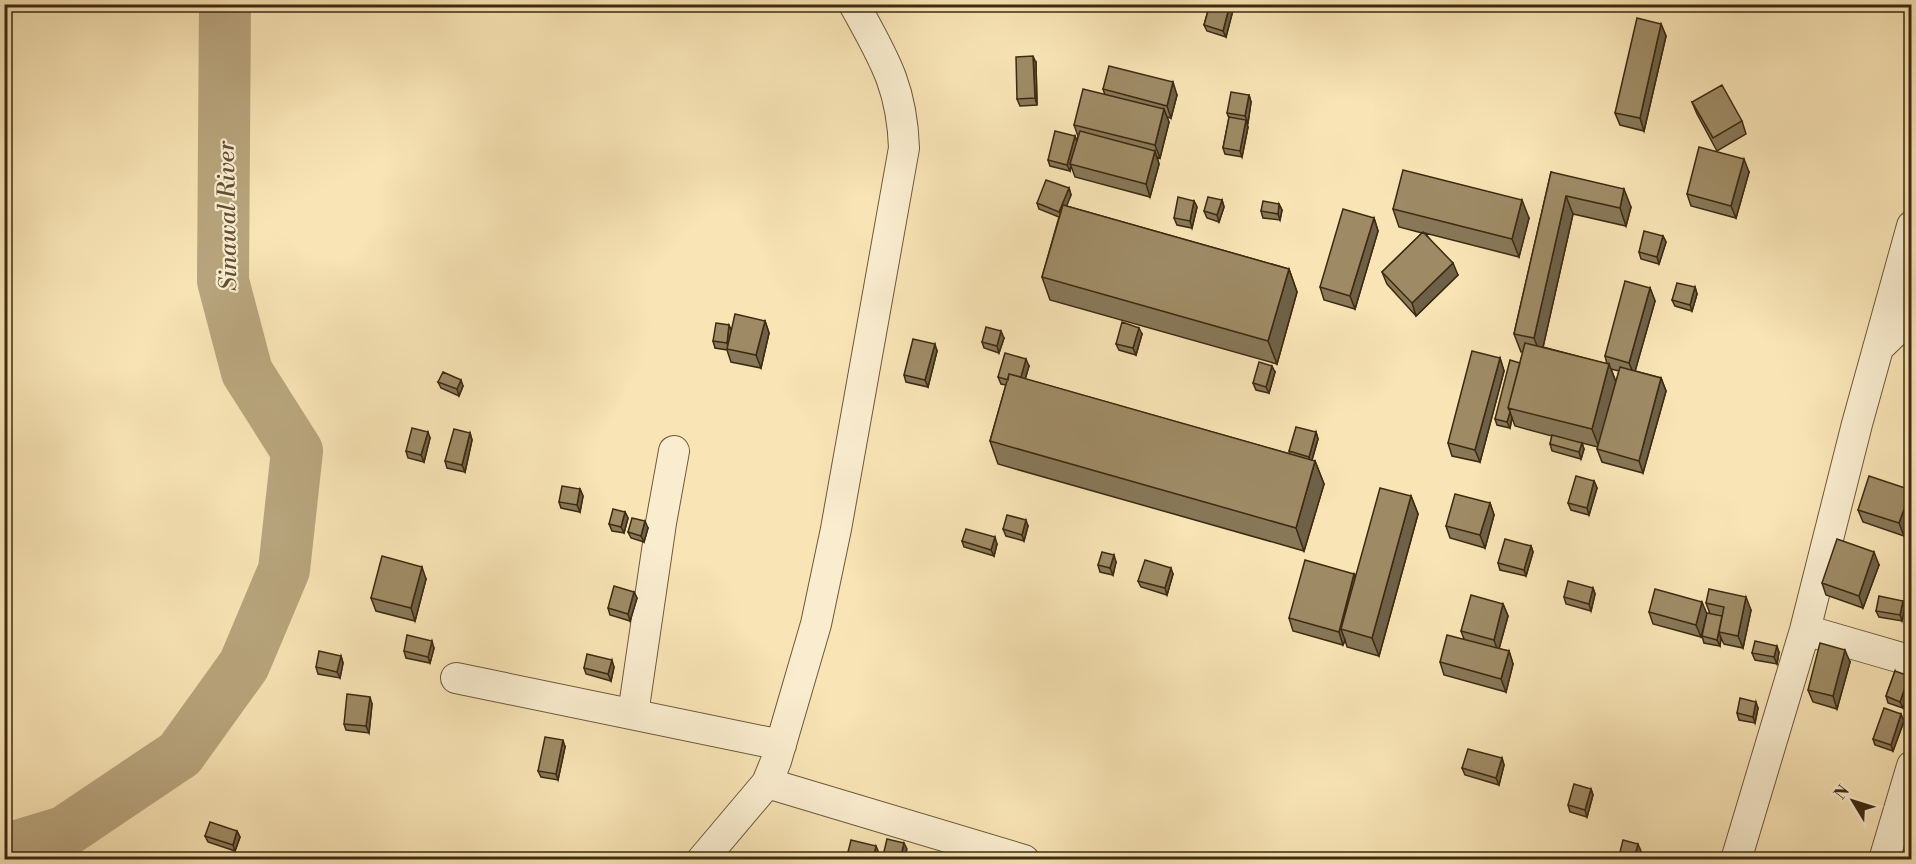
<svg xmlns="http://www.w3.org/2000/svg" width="1916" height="864" font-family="'Libre Bodoni',serif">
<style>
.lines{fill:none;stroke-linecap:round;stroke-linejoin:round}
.river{stroke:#b8a57d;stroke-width:52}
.minor-casing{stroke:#6c5839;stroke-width:32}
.minor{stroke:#faedcf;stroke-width:30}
.wall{fill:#887858;stroke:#3d2a10;stroke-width:1.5;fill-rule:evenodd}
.shaded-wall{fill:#6f6147;stroke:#3d2a10;stroke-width:1.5}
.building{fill:#9e8b66;stroke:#3d2a10;stroke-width:1.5}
.labels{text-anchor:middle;stroke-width:4.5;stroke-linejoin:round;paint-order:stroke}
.water-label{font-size:24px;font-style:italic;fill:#624f31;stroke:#faedcf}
</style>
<rect width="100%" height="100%" fill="#f8e4b5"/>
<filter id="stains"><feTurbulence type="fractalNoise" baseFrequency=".00333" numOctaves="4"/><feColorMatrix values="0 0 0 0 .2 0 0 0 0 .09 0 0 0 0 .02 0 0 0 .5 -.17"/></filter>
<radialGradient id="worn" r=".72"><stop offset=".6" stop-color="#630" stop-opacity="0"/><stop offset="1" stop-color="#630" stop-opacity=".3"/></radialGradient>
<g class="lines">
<!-- river -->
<path class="river" d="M4 850 64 832 180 754 244 665 284 570 297 451 247 372 223 281 225 4"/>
<defs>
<path id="minor" d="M1878 348 1912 315
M1805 630 1912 661
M456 678 781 745
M633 714 661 523 674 451
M767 783 1024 860
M702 860 767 783 776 761 816 624 836 529 904 148C902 86 883 57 854 4
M1736 860 1805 630 1857 424 1912 226
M1884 860 1912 766"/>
</defs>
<!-- minor casing -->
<use href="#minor" class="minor-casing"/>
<!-- minor -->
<use href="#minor" class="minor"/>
</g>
<!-- wall -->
<path class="wall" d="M1210 4H1231L1233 10 1226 37 1207 31 1204 25Z
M1661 24 1666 36 1644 131 1620 125 1615 113Z
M1036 63 1037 105 1020 106 1017 99Z
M1103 89 1177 95 1171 118 1167 117 1169 122 1160 158 1157 157 1159 164 1150 197 1075 177 1071 166 1070 171 1050 166 1048 160 1075 136 1077 141 1078 136 1074 125 1105 95Z
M1249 95 1251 102 1248 123H1246L1248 127 1242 157 1225 154 1223 148 1229 118 1227 113Z
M1692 102 1742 121 1746 134 1717 151 1697 114Z
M1551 172 1631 207 1626 226 1573 214 1543 347 1607 364 1605 356 1650 288 1655 301 1635 371 1661 378 1666 391 1643 473 1602 462 1597 449 1598 447 1582 443 1584 449 1581 459 1552 451 1550 444 1552 436 1515 426 1512 418 1510 428 1497 425 1495 419 1520 363 1523 352H1521L1514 334ZM1611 369 1619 371 1616 382Z
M1749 172 1736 218 1691 206 1687 194Z
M1069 188 1071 195 1066 206 1289 269 1297 292 1277 364 1050 300 1042 277 1059 217 1039 209 1037 203Z
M1222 200 1224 207 1219 222 1207 218 1204 211Z
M1194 201 1197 207 1192 228 1177 225 1174 218Z
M1279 204 1282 210 1280 220 1263 218 1261 211Z
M1393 209 1529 218 1519 257 1425 233 1458 275 1416 316 1387 284 1382 272 1422 233 1399 227Z
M1374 218 1378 231 1355 309 1324 300 1320 287Z
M1663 236 1666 242 1659 264 1641 259 1639 252Z
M1695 287 1697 294 1692 311 1675 306 1672 300Z
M765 321 769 333 761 368 731 362 727 350 715 348 713 341 731 330Z
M1142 334 1136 355 1119 350 1116 344Z
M1004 338 999 353 984 348 982 342Z
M937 351 928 387 906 382 904 375Z
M1500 358 1504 371 1480 462 1452 456 1448 443Z
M1029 366 1025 379 1290 454 1289 451 1316 432 1318 439 1312 460 1315 461 1324 484 1304 551 998 464 990 441 1006 385 1001 384 998 377Z
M1275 372 1269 393 1256 390 1253 383Z
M438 382 463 386 459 396 441 388Z
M470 433 472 440 465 472 447 468 445 461Z
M430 438 424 462 408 458 406 451Z
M1594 481 1597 488 1589 515 1571 510 1568 503Z
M580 489 583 496 580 512 561 508 559 502Z
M1911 490 1904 536 1863 522 1858 510Z
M1411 496 1418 514 1379 656 1347 647 1345 640 1343 645 1293 631 1289 618 1354 574 1355 576Z
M1490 503 1494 515 1485 548 1450 538 1446 526Z
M625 512 628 518 624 533 612 531 609 524Z
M1028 526 1024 541 1006 536 1003 529Z
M648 528 644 542 631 538 628 532Z
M962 541 997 544 994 556 964 547Z
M1531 546 1533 552 1526 576 1500 570 1498 563Z
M1116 562 1113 575 1100 572 1098 565Z
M1879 565 1863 608 1826 595 1822 583Z
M1173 574 1167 595 1141 587 1138 581Z
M426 579 415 621 376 611 371 598Z
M1593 588 1595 594 1591 611 1566 604 1564 597Z
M634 592 637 598 630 621 610 615 608 608Z
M1903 601 1905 608 1902 621 1879 617 1876 611Z
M1706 603 1751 610 1743 648 1724 644 1721 638 1720 646 1704 643 1702 636 1706 617 1701 637 1653 624 1649 612 1710 614Z
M1503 604 1508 616 1499 649 1509 651 1513 664 1506 692 1444 675 1440 662 1464 639 1461 631Z
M434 648 430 663 406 658 404 651Z
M1779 652 1777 664 1755 660 1752 653Z
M341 656 343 663 340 678 318 674 316 667Z
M1850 662 1837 709 1813 702 1808 690Z
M614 667 611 681 586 674 584 668Z
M1895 671 1903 708 1888 703 1886 696Z
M372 704 369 733 346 730 344 724Z
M1758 708 1755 723 1739 720 1737 713Z
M1904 721 1893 751 1875 745 1873 739Z
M565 747 558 780 541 777 538 771Z
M1502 758 1504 765 1499 785 1465 775 1462 768Z
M1591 789 1593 795 1587 817 1570 812 1568 805Z
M237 831 240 837 235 851 208 842 205 836Z"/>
<!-- shaded-wall -->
<path class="shaded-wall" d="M1230 4 1233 10 1226 37 1223 31Z
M1661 24 1666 36 1644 131 1640 118Z
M1033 56 1036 63 1037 105 1035 98Z
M1173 82 1177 95 1171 118 1167 106Z
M1249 95 1251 102 1248 123 1245 116Z
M1164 109 1169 122 1160 158 1155 145Z
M1246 120 1248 127 1242 157 1240 151Z
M1075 136 1077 142 1070 164 1071 166 1070 171 1067 165Z
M1155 151 1159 164 1150 197 1146 184Z
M1744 159 1749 172 1736 218 1731 206Z
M1069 188 1071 195 1062 218 1059 212Z
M1624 189 1631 207 1626 226 1620 208Z
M1566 196 1573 214 1541 356 1534 338Z
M1222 200 1224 207 1219 222 1217 215Z
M1522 200 1529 218 1519 257 1512 239Z
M1194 201 1197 207 1192 228 1190 221Z
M1279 204 1282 210 1280 220 1278 214Z
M1374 218 1378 231 1355 309 1350 296Z
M1663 236 1666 242 1659 264 1657 257Z
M1453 263 1458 275 1416 316 1412 303Z
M1289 269 1297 292 1277 364 1268 341Z
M1695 287 1697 294 1692 311 1690 305Z
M1650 288 1655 301 1634 375 1629 363Z
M765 321 769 333 761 368 756 355Z
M729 325 732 331 729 350 727 343Z
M1139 328 1142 334 1136 355 1133 348Z
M1001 331 1004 338 999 353 997 346Z
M935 344 937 351 928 387 925 380Z
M1500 358 1504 371 1480 462 1475 450Z
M1026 359 1029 366 1022 390 1019 383Z
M1609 364 1616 382 1599 447 1592 429Z
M1272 366 1275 372 1269 393 1266 387Z
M1661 378 1666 391 1643 473 1639 461Z
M461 380 463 386 459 396 457 389Z
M1510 412 1512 418 1510 428 1507 422Z
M428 432 430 438 424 462 421 455Z
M1316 432 1318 439 1311 463 1309 457Z
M470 433 472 440 465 472 462 465Z
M1582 443 1584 449 1581 459 1579 452Z
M1315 461 1324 484 1304 551 1296 528Z
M1594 481 1597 488 1589 515 1587 508Z
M580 489 583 496 580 512 577 505Z
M1911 490V513L1904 536 1899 523Z
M1411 496 1418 514 1379 656 1372 638Z
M1490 503 1494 515 1485 548 1480 535Z
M625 512 628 518 624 533 621 527Z
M1026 520 1028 526 1024 541 1022 535Z
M645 521 648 528 644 542 641 536Z
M995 537 997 544 994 556 991 550Z
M1531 546 1533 552 1526 576 1524 570Z
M1874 552 1879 565 1863 608 1859 596Z
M1114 555 1116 562 1113 575 1110 568Z
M422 567 426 579 415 621 411 608Z
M1171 568 1173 574 1167 595 1165 588Z
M1354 574 1359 587 1341 629 1345 640 1343 645 1339 632Z
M1593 588 1595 594 1591 611 1589 604Z
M634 592 637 598 630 621 628 614Z
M1746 597 1751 610 1743 648 1738 636Z
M1903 601 1905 608 1902 621 1900 615Z
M1702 602 1707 614 1701 637 1696 625Z
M1503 604 1508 616 1498 652 1494 640Z
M1719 632 1721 638 1720 646 1717 640Z
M432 641 434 648 430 663 428 657Z
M1777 646 1779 652 1777 664 1774 657Z
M1845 650 1850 662 1837 709 1833 696Z
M1509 651 1513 664 1506 692 1501 679Z
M341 656 343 663 340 678 337 672Z
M612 660 614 667 611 681 608 674Z
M1909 676 1911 683 1903 708 1900 702Z
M370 697 372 704 369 733 366 726Z
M1756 702 1758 708 1755 723 1753 717Z
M1901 714 1904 721 1893 751 1891 745Z
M563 740 565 747 558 780 556 774Z
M1502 758 1504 765 1499 785 1496 778Z
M1591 789 1593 795 1587 817 1585 810Z
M237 831 240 837 235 851 233 845Z
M904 843 907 849 904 860H900Z
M1638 844 1641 851 1638 860H1634Z
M876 846 879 853 877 860H873Z"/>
<!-- building -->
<path class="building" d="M1210 4H1230L1223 31 1204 25Z
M1637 18 1661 24 1640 118 1615 113Z
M1033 56 1035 98 1017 99 1016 57Z
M1109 66 1173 82 1167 106 1103 89Z
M1722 85 1742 121 1713 138 1692 102Z
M1083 89 1164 109 1155 145 1074 125Z
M1231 92 1249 95 1245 116 1227 113Z
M1229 117 1246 120 1240 151 1223 148Z
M1055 131 1075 136 1067 165 1048 160Z
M1080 131 1155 151 1146 184 1070 164Z
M1699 147 1744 159 1731 206 1687 194Z
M1403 170 1522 200 1512 239 1393 209Z
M1551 172 1624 189 1620 208 1566 196 1534 338 1514 334Z
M1046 180 1069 188 1059 212 1037 203Z
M1178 197 1194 201 1190 221 1174 218Z
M1208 197 1222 200 1217 215 1204 211Z
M1263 201 1279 204 1278 214 1261 211Z
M1063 205 1289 269 1268 341 1042 277Z
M1343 209 1374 218 1350 296 1320 287Z
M1644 231 1663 236 1657 257 1639 252Z
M1423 232 1453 263 1412 303 1382 272Z
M1625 281 1650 288 1629 363 1605 356Z
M1677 283 1695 287 1690 305 1672 300Z
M735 314 765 321 756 355 727 349Z
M1122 322 1139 328 1133 348 1116 344Z
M716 323 729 325 727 343 713 341Z
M986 327 1001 331 997 346 982 342Z
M913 339 935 344 925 380 904 375Z
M1525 343 1609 364 1592 429 1508 408Z
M1472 351 1500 358 1475 450 1448 443Z
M1005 353 1026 359 1021 377 1009 374 1008 380 998 377Z
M1510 360 1520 363 1508 408 1510 412 1507 422 1495 419Z
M1259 362 1272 366 1266 387 1253 383Z
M1620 367 1661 378 1639 461 1597 449Z
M443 372 461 380 457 389 438 382Z
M1009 374 1315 461 1296 528 990 441Z
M1296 427 1316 432 1309 457 1289 451Z
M412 428 428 432 421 455 406 451Z
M454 429 470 433 462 465 445 461Z
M1552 435 1582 443 1579 452 1550 444Z
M1576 476 1594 481 1587 508 1568 503Z
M1869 476 1911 490 1899 523 1858 510Z
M562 486 580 489 577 505 559 502Z
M1380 488 1411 496 1372 638 1341 629Z
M1455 494 1490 503 1480 535 1446 526Z
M613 509 625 512 621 527 609 524Z
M1007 515 1026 520 1022 535 1003 529Z
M632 518 645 521 641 536 628 532Z
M966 529 995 537 991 550 962 541Z
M1505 539 1531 546 1524 570 1498 563Z
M1837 539 1874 552 1859 596 1822 583Z
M1102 552 1114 555 1110 568 1098 565Z
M382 556 422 567 411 608 371 598Z
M1145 560 1171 568 1165 588 1138 581Z
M1305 560 1354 574 1339 632 1289 618Z
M1568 581 1593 588 1589 604 1564 597Z
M614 586 634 592 628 614 608 608Z
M1655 589 1702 602 1696 625 1649 612Z
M1709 589 1746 597 1738 636 1719 632 1724 607 1706 603Z
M1471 595 1503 604 1494 640 1461 631Z
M1879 596 1903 601 1900 615 1876 611Z
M1707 613 1722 616 1717 640 1702 636Z
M407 635 432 641 428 657 404 651Z
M1447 635 1509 651 1501 679 1440 662Z
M1755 641 1777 646 1774 657 1752 653Z
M1820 643 1845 650 1833 696 1808 690Z
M319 651 341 656 337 672 316 667Z
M587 654 612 660 608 674 584 668Z
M1895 671 1909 676 1900 702 1886 696Z
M347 694 370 697 366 726 344 724Z
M1740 698 1756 702 1753 717 1737 713Z
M1884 708 1901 714 1891 745 1873 739Z
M545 737 563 740 556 774 538 771Z
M1468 749 1502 758 1496 778 1462 768Z
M1574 784 1591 789 1585 810 1568 805Z
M210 822 237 831 233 845 205 836Z
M887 839 904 843 900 860H882Z
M851 840 876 846 873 860H846Z
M1623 840 1638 844 1634 860H1618Z
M800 854 820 859V860H799Z
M932 857 944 860H932Z"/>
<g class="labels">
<!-- water labels -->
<g class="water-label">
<text transform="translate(227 216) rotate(-91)" y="8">Sinawal River</text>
</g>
</g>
<!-- margin -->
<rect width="1916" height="864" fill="none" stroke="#f8e4b5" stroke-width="24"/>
<rect x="6" y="6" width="1904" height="852" fill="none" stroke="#3d2a10" stroke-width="3"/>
<rect x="12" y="12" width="1892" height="840" fill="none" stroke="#3d2a10" stroke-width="1.5"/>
<!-- north arrow -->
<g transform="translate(1853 801) rotate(308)" stroke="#faedcf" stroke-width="4.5" paint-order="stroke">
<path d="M0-4.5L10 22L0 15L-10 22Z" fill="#3d2a10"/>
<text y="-9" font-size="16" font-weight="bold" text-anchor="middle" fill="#3d2a10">N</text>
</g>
<rect width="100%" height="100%" filter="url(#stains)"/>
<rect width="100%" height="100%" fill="url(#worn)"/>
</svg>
